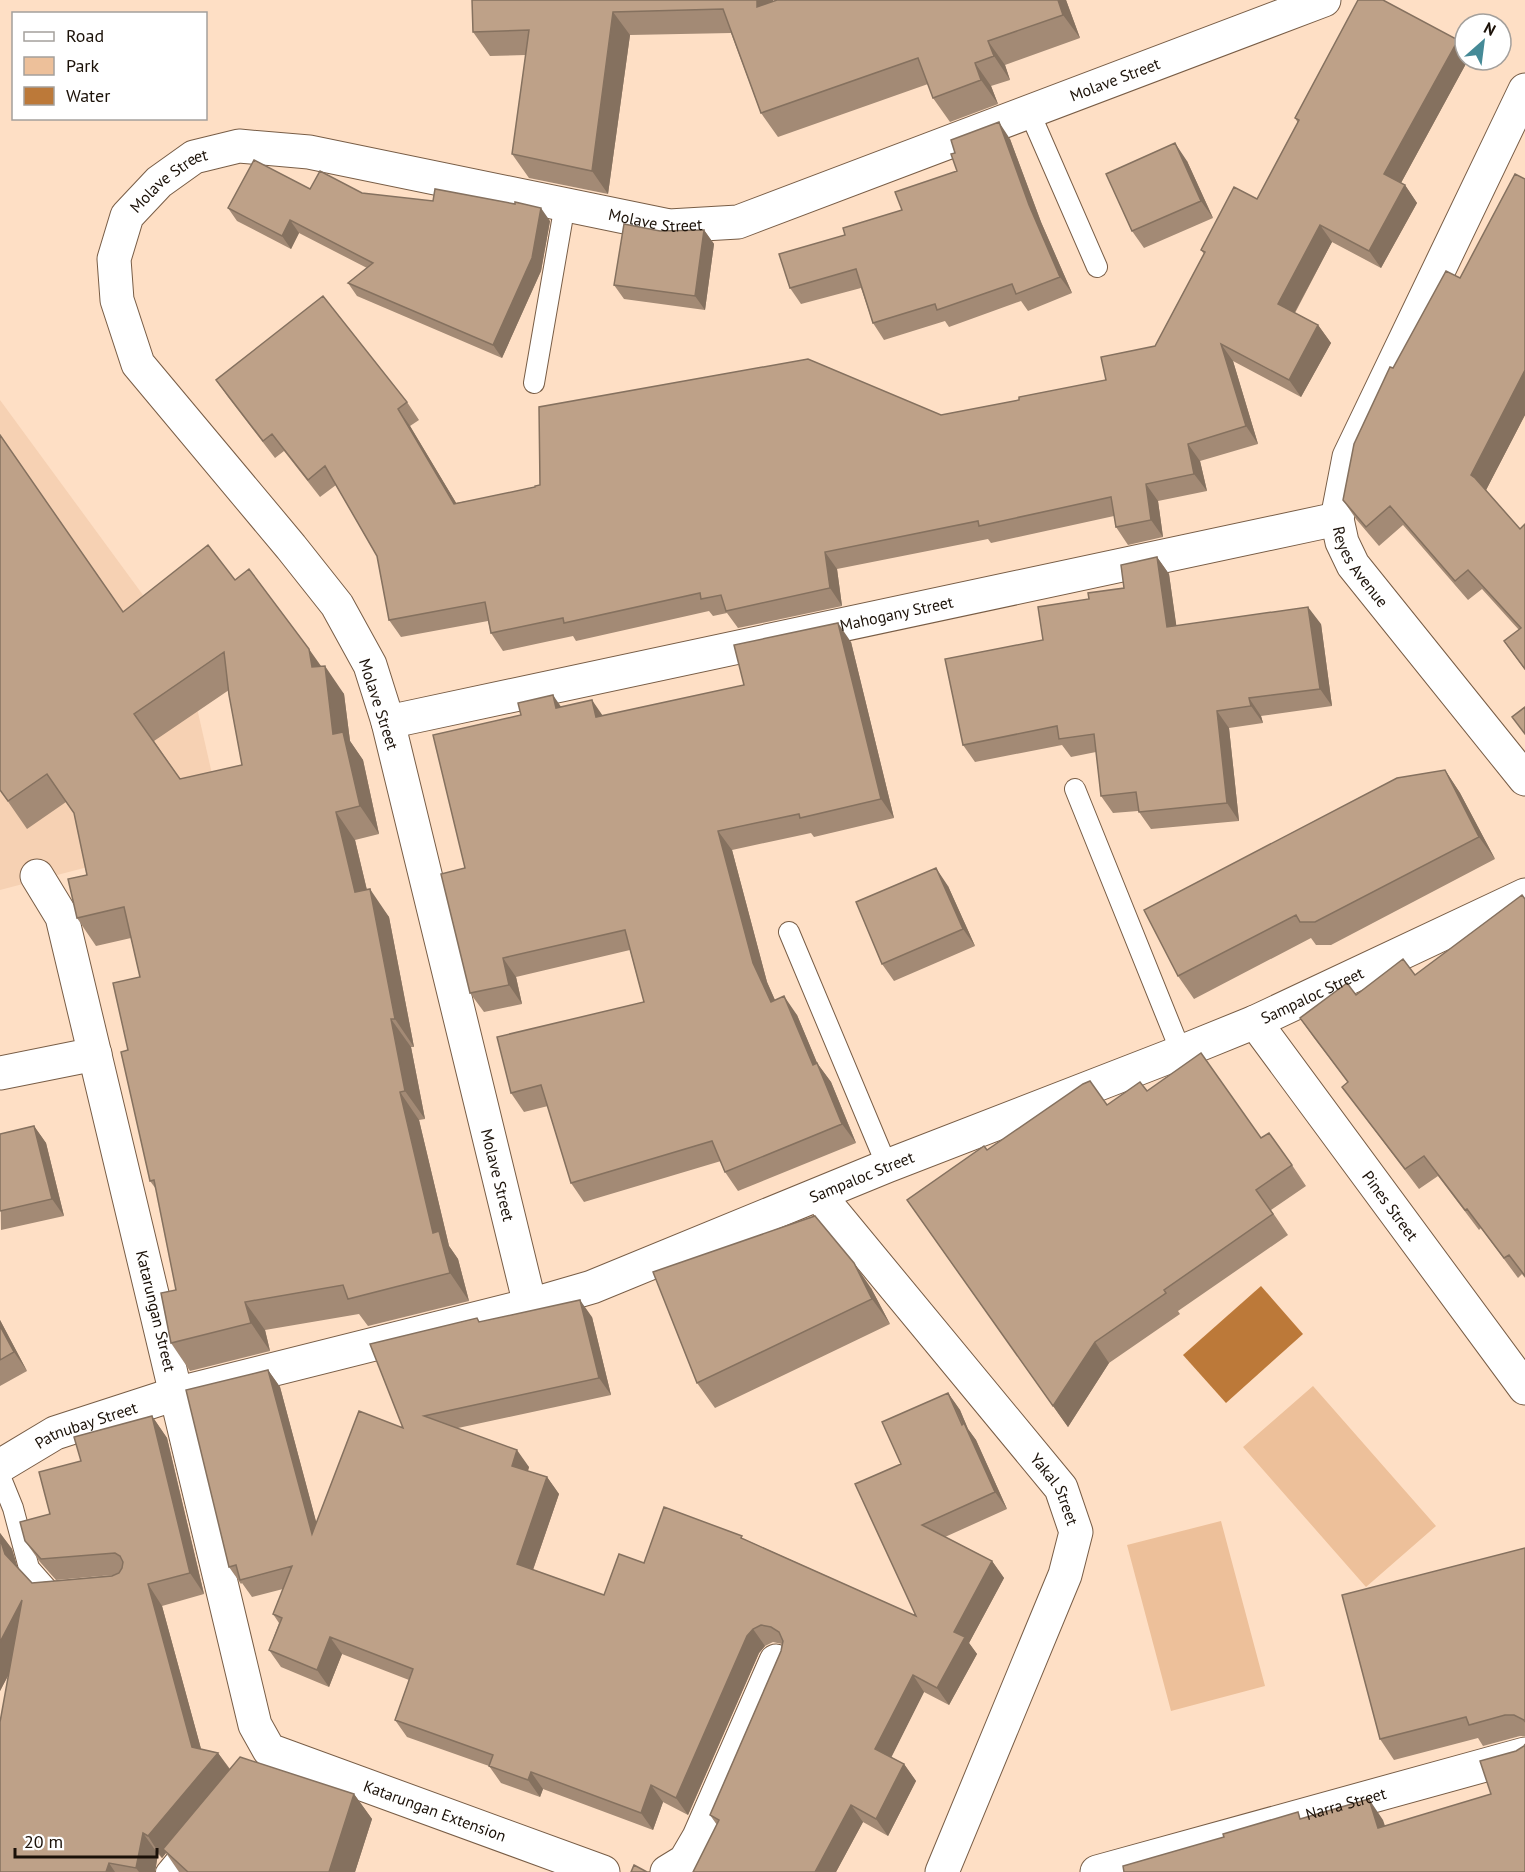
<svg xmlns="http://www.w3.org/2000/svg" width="1525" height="1872" font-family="'PT Sans',sans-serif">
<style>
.built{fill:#f6d1b3}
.green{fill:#edc09a}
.water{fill:#bc7939}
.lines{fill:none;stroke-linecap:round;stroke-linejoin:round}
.service-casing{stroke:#785d46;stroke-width:22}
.minor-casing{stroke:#785d46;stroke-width:35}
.service{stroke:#fff;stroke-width:20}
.minor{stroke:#fff;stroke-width:33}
.wall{fill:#a38a75;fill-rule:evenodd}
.shaded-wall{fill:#85715f}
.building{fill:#bea188;stroke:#85715f;stroke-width:1.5;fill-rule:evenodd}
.labels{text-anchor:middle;stroke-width:6;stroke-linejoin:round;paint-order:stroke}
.street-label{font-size:16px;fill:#1b1108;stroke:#fff}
</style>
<rect width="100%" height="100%" fill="#fedfc5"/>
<!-- built -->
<path class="built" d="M0 400 184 651 225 831 0 890Z"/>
<!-- green -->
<path class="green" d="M1313 1386 1436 1526 1366 1587 1243 1447Z
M1221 1521 1265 1686 1171 1711 1127 1545Z"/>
<!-- water -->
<path class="water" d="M1261 1286 1303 1334 1226 1403 1183 1355Z"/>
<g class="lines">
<defs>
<path id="service" d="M1029 111 1097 267
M534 383 565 204
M1075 789 1181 1052
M789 932 887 1166
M0 1476 13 1508 29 1568 51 1593 63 1591
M166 1872 189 1844"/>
<g id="minor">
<path id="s1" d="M1525 90 1349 457 1337 519 1342 542 1353 565 1525 779"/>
<path id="s2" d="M388 722 1337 519"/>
<path id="s3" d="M37 876 62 917 255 1725 269 1750 603 1872"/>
<path id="s4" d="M1255 1022 1525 1388"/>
<path d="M0 1073 95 1054"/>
<path id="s5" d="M819 1195 1061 1488 1076 1532 1065 1575 942 1872"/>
<path id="s6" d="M530 1305 388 722 370 665 337 605 291 547 138 364 117 300 114 259 127 216 159 182 194 157 239 146 309 152 669 226 738 222 1324 0"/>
<path id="s7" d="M0 1466 55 1433 175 1394 530 1305 592 1287 887 1166 1181 1052 1255 1022 1525 895"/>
<path d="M667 1872 685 1861 699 1837 776 1661"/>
<path id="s8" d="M1097 1872 1525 1754"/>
</g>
</defs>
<!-- service casing -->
<use href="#service" class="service-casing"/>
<!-- minor casing -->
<use href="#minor" class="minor-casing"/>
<!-- service -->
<use href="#service" class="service"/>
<!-- minor -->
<use href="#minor" class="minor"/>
</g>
<!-- wall -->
<path class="wall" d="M472 0H773V1L777 0H1066L1080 38 1005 65 1010 80 991 86 998 104 950 122 933 98 928 84 778 137 761 113 731 33 630 35 608 194 529 178 512 154 526 55 490 56 473 32Z
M1458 40 1465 50V60H1468L1401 183 1405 185 1417 203 1381 268 1332 242 1295 313 1318 325 1331 343 1301 397 1233 361 1258 444 1200 461 1207 491 1158 501 1163 537 1128 545 1116 527 1114 516 991 543 988 539 837 569 842 606 738 628 727 613 713 616 709 611 576 641 573 636 503 651 491 633 488 621 401 637 389 620 377 556 336 485 320 497 284 451 275 458 228 397 216 380 407 402 419 420 410 426 456 503 941 415 1019 400 1106 380 1155 346 1204 254 1201 250 1257 199 1298 123 1295 118Z
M1010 139 1041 222 1072 293 1028 311 1021 301 949 327 945 321 884 340 873 323 861 288 801 304 790 288 845 235 902 210Z
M1187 161 1213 218 1144 248 1132 231Z
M1525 179V415L1486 490 1520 529 1525 524V670L1504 641 1519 630 1482 589 1468 600 1403 525 1379 546 1356 519 1343 500 1393 368 1460 278Z
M310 189 362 193 550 221 541 271 502 358 357 296 348 283 367 268 299 233 291 249 237 221 228 208Z
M704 230 714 244 705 310 624 299 614 285 660 231Z
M1157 557 1169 574 1176 625 1321 624 1332 706 1261 716 1263 723 1229 728 1239 821 1151 829 1139 812 1138 811 1113 813 1101 796 1096 752 1071 757 1062 745 975 762 963 745 1043 640 1089 599 1124 588Z
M235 580 320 666 344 694 350 741 363 760 379 834 355 840 367 890 389 917 414 1047H411L425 1119 419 1120 449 1246 458 1259 469 1301 368 1326 359 1314 265 1330 270 1351 190 1371 171 1343 176 1290 156 1189 150 1181 128 1050 140 977 131 938 96 946 77 918 87 875 74 813 66 802 27 829 0 790 123 612ZM229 690 242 765 180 779 154 741Z
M851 642 894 818 814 837 811 833 732 850 767 982 775 1000 797 1015 817 1063 831 1082 856 1143 738 1191 725 1172 721 1161 584 1202 571 1183 548 1106 524 1112 511 1093 644 1002 630 950 516 977 522 1004 484 1012 470 993 465 868 562 707 603 716 744 685Z
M1445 770 1460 793 1495 859 1331 945H1316L1311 938 1194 999 1178 976Z
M948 886 975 946 894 981 882 964Z
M1525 899V1278L1522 1274 1518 1278 1481 1228 1479 1230 1438 1176 1419 1189 1342 1087 1348 1082 1314 1038 1300 1018 1356 995 1415 975Z
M1147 1091 1261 1138 1292 1165 1306 1186 1271 1210 1288 1235 1178 1311 1180 1314 1109 1363 1068 1427 907 1200 987 1150 1107 1105Z
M34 1126 46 1143 64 1216 1 1230 0 1134Z
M871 1288 890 1324 715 1408 697 1383Z
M592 1317 611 1395 458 1428 529 1467 528 1471 547 1477 559 1494 533 1570 604 1595 644 1563 744 1539 916 1616 901 1464 948 1393 960 1410 968 1429 976 1440 1007 1509 945 1537 992 1561 1004 1578 969 1643 977 1654 949 1705 924 1692 891 1757 904 1764 916 1781 888 1836 863 1822 836 1872H693L717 1825 710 1815 781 1651 782 1644 773 1642 765 1646 759 1653 688 1815 663 1802 653 1830 543 1789 540 1797 501 1783 489 1766 407 1737 395 1720 409 1680 342 1654 329 1687 281 1667 269 1650 279 1623 273 1614 283 1589 252 1597 242 1583 241 1584 229 1567 268 1370 280 1387 316 1522 403 1428 480 1322Z
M0 1320 27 1371 0 1386Z
M152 1416 167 1438 204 1594 162 1606 201 1749 218 1753 230 1769 354 1794 372 1819 355 1872H179L166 1853 162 1858 158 1854 155 1872H0L8 1675 0 1691V1533L12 1549 17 1567 32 1583 113 1575 56 1580 40 1562 25 1541 50 1514 81 1461Z
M1525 1548V1736H1520L1483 1746 1478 1738 1394 1760 1380 1739Z"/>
<!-- shaded-wall -->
<path class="shaded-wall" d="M757 0H773L774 31 757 7Z
M1058 0H1066L1080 38 1063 15Z
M613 12 630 35 608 194 592 171Z
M1458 40 1465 50V60H1468L1396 192 1384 174Z
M988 41 1005 65 1010 80 994 56Z
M975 63 991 86 998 104 981 80Z
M999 122 1010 139 1041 222 1072 293 1060 277 1029 205Z
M1175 143 1187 161 1213 218 1201 201Z
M1405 185 1417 203 1381 268 1369 251Z
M541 208 550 221 541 271 502 358 493 345Z
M290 220 299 233 291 249 282 236Z
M1320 225 1332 242 1290 321 1278 304Z
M704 230 714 244 705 310 695 296Z
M1318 325 1331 343 1301 397 1289 380Z
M1221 344 1233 361 1258 444 1246 426Z
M1525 370V415L1484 494 1471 475Z
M398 409 410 426 467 521 454 504Z
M1188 444 1200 461 1207 491 1194 474Z
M1146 484 1158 501 1163 537 1151 520Z
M825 552 837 569 842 606 830 588Z
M1157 557 1169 574 1179 644 1167 627Z
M1308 607 1321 624 1332 706 1320 689Z
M838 623 851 642 894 818 881 799Z
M309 649 326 673 325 666 344 694 350 741 363 760 379 834 360 806 333 734 312 667Z
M553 695 566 714 556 708Z
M1249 698 1261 716 1263 723 1251 706Z
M592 700 605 719 596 717Z
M1217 711 1229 728 1239 821 1227 803Z
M1445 770 1460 793 1495 859 1479 837Z
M336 812 355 840 374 920 355 892Z
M718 831 732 850 767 982 784 1021 771 1002 753 963Z
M936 868 948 886 975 946 963 929Z
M370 889 389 917 414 1047 395 1019Z
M503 958 516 977 522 1004 509 985Z
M784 996 797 1015 826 1084 813 1065Z
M391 1019 411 1047 425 1119 405 1091Z
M817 1063 831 1082 856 1143 842 1124Z
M400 1092 419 1120 449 1246 458 1259 469 1301 450 1273 433 1233Z
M34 1126 46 1143 64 1216 52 1199Z
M854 1263 871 1288 890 1324 872 1299Z
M580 1300 592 1317 611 1395 599 1378Z
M245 1302 265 1330 270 1351 251 1323Z
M0 1320 27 1371 14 1352 0 1326Z
M1095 1342 1109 1363 1068 1427 1053 1406Z
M268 1370 280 1387 324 1551 312 1534Z
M948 1393 960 1410 968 1429 976 1440 1007 1509 995 1492Z
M152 1416 167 1438 204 1594 190 1573Z
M517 1450 529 1467 524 1483 512 1466Z
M547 1477 559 1494 529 1581 517 1564Z
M0 1533 12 1549 20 1575 5 1554 0 1539Z
M992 1561 1004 1578 969 1643 977 1654 949 1705 937 1688 954 1632Z
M148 1584 162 1606 206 1767 218 1753 233 1774 163 1849 166 1853 162 1858 148 1836 192 1747Z
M22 1600 37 1622 0 1691V1642Z
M753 1629 765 1646 759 1653 688 1815 676 1798 747 1636Z
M330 1637 342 1654 329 1687 317 1670Z
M913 1675 924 1692 887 1766 875 1749Z
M904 1764 916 1781 888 1836 876 1819Z
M531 1772 543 1789 540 1797 528 1780Z
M651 1785 663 1802 653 1830 641 1813Z
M354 1794 372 1819 355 1872H329Z
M1369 1799 1383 1820 1393 1849 1378 1828Z
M851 1805 863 1822 836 1872H815Z
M143 1833 158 1854 155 1872H139L136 1868Z
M109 1863 115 1872H106Z"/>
<!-- building -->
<path class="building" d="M472 0H757V7L777 0H1058L1063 15 988 41 994 56 975 63 981 80 933 98 918 58 761 113 723 9 613 12 592 171 512 154 529 30 473 32Z
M1358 0H1383L1458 40 1384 174 1405 185 1369 251 1320 225 1278 304 1318 325 1289 380 1221 344 1246 426 1188 444 1194 474 1146 484 1151 520 1116 527 1111 497 979 526 978 521 825 552 830 588 726 611 721 595 701 599 700 593 564 623 563 618 491 633 485 602 389 620 377 556 325 466 308 480 272 434 263 441 216 380 323 296 407 402 398 409 454 504 535 487V486L540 485 539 407 808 359 941 415 1019 400V397L1106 380 1101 357 1155 346 1205 252 1201 250 1234 187 1257 199 1299 120 1295 118Z
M999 122 1029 205 1060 277 1016 294 1012 284 937 310 935 304 873 323 856 269 790 288 779 254 845 235 843 228 902 210 895 192 957 171 951 154 955 153 951 140Z
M1175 143 1201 201 1132 231 1106 174Z
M254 160 310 189 320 171 362 193 433 201 435 189 515 204V202L541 208 532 258 493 345 348 283 373 263 290 220 282 236 228 208Z
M1515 174 1525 179V370L1471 475 1475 478 1520 529 1525 524V669L1504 641 1521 628 1468 570 1455 581 1390 506 1366 527 1343 500 1354 444 1390 367 1393 368 1446 271 1460 278Z
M624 224 660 231 704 230 695 296 614 285Z
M0 435 123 612 208 545 235 580 249 569 309 649 312 667 325 666 333 734 343 732 360 806 336 812 355 892 370 889 395 1019H391L405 1091 400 1092 433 1233 439 1231 450 1273 348 1299 343 1285 245 1302 251 1323 171 1343 161 1293 176 1290 154 1180 150 1181 121 1052 128 1050 113 983 140 977 124 907 77 918 68 879 87 875 74 813 47 774 8 801 0 790ZM224 652 229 695 242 765 180 779 134 714Z
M1157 557 1167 627 1308 607 1320 689 1249 698 1251 706 1217 711 1227 803 1139 812 1136 792 1101 796 1094 734 1059 739 1057 726 963 745 945 659 1043 640 1038 607 1089 599 1088 593 1124 588 1121 565Z
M838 623 881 799 800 818 799 814 718 831 753 963 771 1002 784 996 813 1065 817 1063 842 1124 725 1172 712 1141 571 1183 541 1085 511 1093 497 1037 644 1002 625 930 503 958 509 985 470 993 441 874 465 868 433 735 521 715 518 703 553 695 556 708 592 700 596 717 744 685 734 645Z
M1525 707V734L1512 717Z
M1445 770 1479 837 1315 922H1300L1296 915 1178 976 1144 910 1397 778Z
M936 868 963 929 882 964 856 902Z
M1522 895 1525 899V1276L1509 1255 1504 1258 1467 1209 1465 1210 1424 1156 1405 1169 1342 1087 1348 1082 1300 1018 1347 983 1356 995 1403 959 1415 975Z
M1201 1053 1261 1138 1269 1133 1292 1165 1256 1190 1273 1214 1164 1290 1166 1293 1095 1342 1053 1406 907 1200 984 1146 987 1150 1083 1084 1090 1081 1107 1105 1140 1082 1147 1091Z
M34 1126 52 1199 0 1211V1134Z
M815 1216 854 1263 872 1299 697 1383 653 1272Z
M580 1300 599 1378 424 1416 517 1450 512 1466 547 1477 517 1564 604 1595 619 1554 644 1563 664 1507 742 1536 741 1538 916 1616 855 1484 901 1464 882 1422 948 1393 962 1425 964 1423 995 1492 922 1525 992 1561 954 1632 965 1637 937 1688 913 1675 875 1749 904 1764 876 1819 851 1805 815 1872H693L719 1820 710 1815 781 1651 783 1641 779 1632 771 1627 761 1625 753 1629 747 1636 676 1798 651 1785 641 1813 531 1772 528 1780 489 1766 493 1755 395 1720 413 1669 330 1637 317 1670 269 1650 282 1618 273 1614 292 1566 240 1580 236 1565 229 1567 186 1390 268 1370 312 1534 359 1411 403 1428 370 1344 477 1318 479 1322Z
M0 1326 14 1352 0 1360Z
M152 1416 190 1573 148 1584 192 1747 218 1753 148 1836 143 1833 136 1868 109 1863 106 1872H0V1722L22 1600 0 1642V1539L5 1554 32 1583 112 1576 119 1573 122 1568 123 1562 120 1556 115 1553 41 1559 25 1541 20 1522 50 1514 39 1472 81 1461 74 1437Z
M1525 1548V1722L1524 1720 1514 1715H1505L1469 1725 1466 1717 1380 1739 1342 1595Z
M1525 1744V1872H1124L1123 1866 1224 1837 1223 1834 1298 1812 1300 1819 1369 1799 1378 1828 1491 1794 1480 1761 1516 1751 1524 1746Z
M240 1757 354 1794 329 1872H188L163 1849Z
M634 1865 647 1872H650H631Z"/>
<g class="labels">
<!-- street labels -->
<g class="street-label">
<text dy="6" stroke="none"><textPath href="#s6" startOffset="2240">Molave Street</textPath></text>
<text dy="6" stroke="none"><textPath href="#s6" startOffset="1250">Molave Street</textPath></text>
<text dy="6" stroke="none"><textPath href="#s6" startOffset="1754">Molave Street</textPath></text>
<text dy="6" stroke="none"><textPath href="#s1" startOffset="524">Reyes Avenue</textPath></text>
<text dy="6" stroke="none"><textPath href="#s2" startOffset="520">Mahogany Street</textPath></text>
<text transform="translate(379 704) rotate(72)" y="6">Molave Street</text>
<text dy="6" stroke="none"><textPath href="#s7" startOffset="1398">Sampaloc Street</textPath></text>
<text transform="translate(498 1175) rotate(76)" y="6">Molave Street</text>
<text dy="6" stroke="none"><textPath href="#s7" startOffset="912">Sampaloc Street</textPath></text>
<text dy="6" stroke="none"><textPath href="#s4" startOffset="228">Pines Street</textPath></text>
<text dy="6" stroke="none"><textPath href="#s3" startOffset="453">Katarungan Street</textPath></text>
<text dy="6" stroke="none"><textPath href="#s7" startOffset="96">Patnubay Street</textPath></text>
<text dy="6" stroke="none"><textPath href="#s5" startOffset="378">Yakal Street</textPath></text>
<text dy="6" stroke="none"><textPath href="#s8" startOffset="258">Narra Street</textPath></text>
<text dy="6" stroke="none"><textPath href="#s3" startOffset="1084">Katarungan Extension</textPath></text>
</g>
</g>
<!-- legend -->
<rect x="12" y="12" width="195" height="108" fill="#ffffff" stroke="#a4a09c" stroke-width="1.5"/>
<rect x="24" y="32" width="30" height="9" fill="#ffffff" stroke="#a4a09c" stroke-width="1.5"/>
<text x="66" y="42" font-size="18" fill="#1b1108">Road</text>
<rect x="24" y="57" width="30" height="18" fill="#edc09a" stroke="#a4a09c" stroke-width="1.5"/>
<text x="66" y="72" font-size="18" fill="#1b1108">Park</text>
<rect x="24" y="87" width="30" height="18" fill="#bc7939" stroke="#a4a09c" stroke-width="1.5"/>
<text x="66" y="102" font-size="18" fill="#1b1108">Water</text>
<!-- north arrow -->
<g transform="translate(1483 42) rotate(28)"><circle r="28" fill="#ffffff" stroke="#a4a09c" stroke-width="1.5"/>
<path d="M0-4.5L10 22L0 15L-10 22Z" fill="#458a97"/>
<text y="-9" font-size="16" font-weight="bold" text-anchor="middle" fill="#1b1108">N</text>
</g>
<!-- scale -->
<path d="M15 1848v9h142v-9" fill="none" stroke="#1b1108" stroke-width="3"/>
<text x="24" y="1848" font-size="18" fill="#1b1108" stroke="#ffffff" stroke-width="4.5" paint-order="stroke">20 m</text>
</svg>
